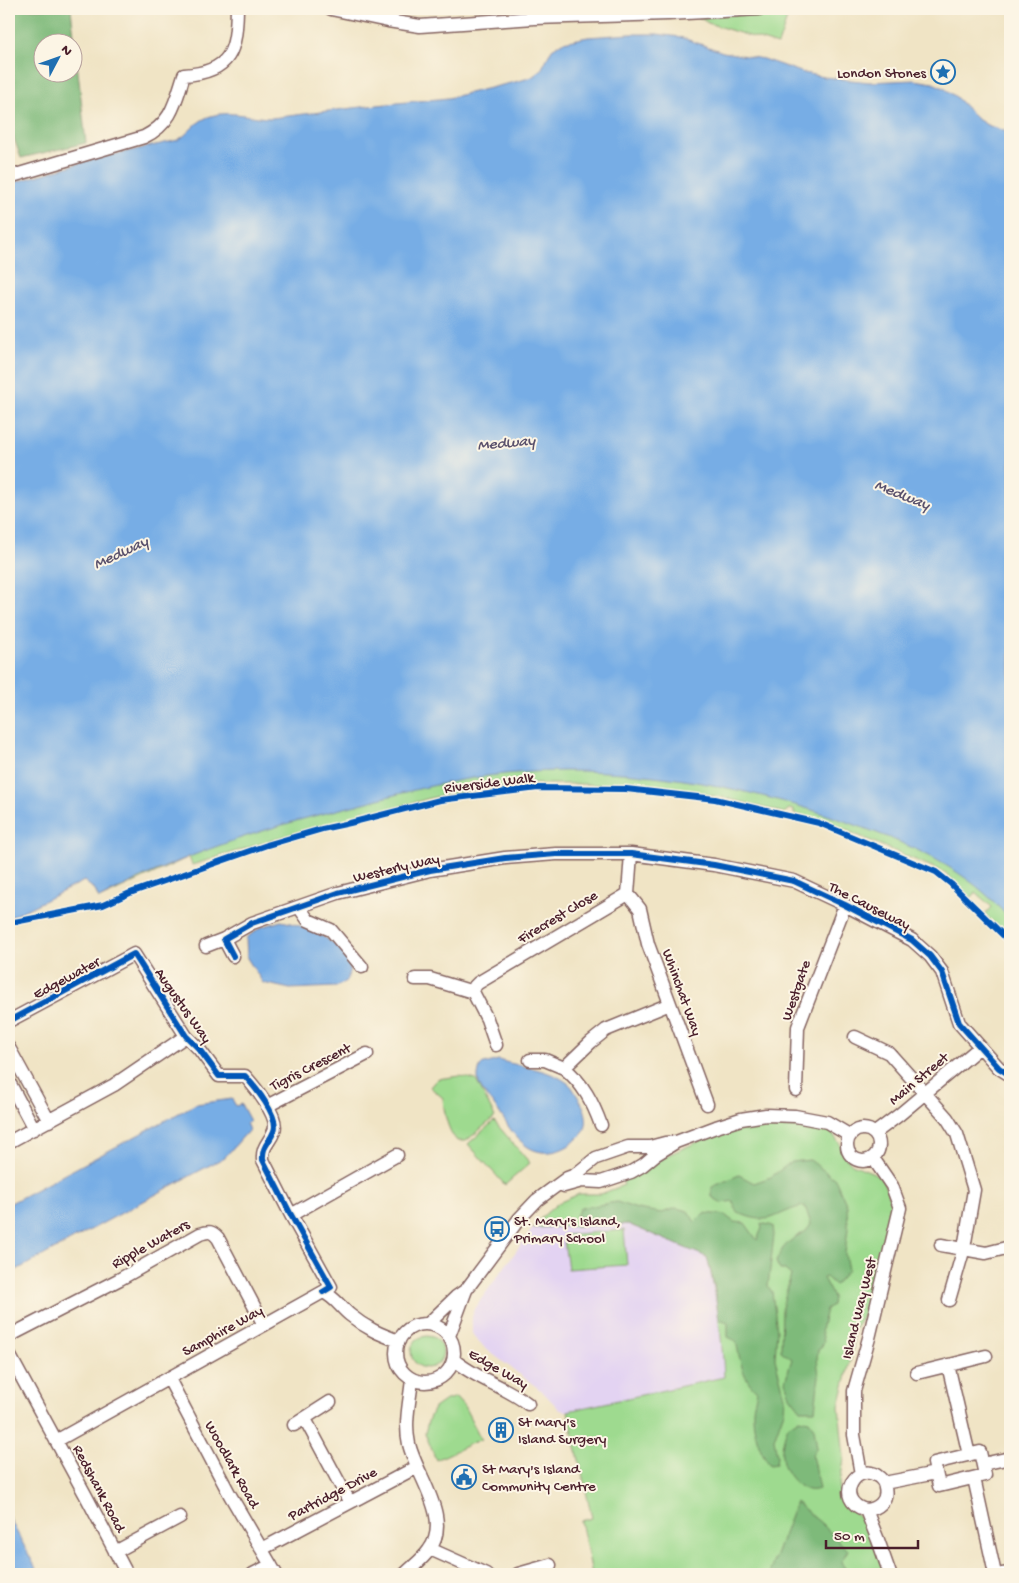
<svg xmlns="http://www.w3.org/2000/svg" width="1019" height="1583" font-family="'Gochi Hand',sans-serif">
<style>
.built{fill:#e3d3f2}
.green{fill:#9eda8f;stroke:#747c5d}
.forest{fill:#7eba7a;stroke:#646c52;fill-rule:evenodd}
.water{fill:#77ade5;stroke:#606688}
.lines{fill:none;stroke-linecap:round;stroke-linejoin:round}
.minor-casing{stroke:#846461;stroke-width:15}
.minor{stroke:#fff;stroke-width:12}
.cycleway-casing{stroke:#fcf5e5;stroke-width:9}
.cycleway{stroke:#0057b8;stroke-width:6}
.labels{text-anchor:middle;stroke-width:4;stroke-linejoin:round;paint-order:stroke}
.poi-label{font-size:15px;fill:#4a1f2b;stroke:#fcf5e5;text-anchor:start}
.street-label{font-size:15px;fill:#4a1f2b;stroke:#fcf5e5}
.water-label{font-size:16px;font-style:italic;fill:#5a516c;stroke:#fcf5e5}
</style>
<rect width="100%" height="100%" fill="#fcf5e5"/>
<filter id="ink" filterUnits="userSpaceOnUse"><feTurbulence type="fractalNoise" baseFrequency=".02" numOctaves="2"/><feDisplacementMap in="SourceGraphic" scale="10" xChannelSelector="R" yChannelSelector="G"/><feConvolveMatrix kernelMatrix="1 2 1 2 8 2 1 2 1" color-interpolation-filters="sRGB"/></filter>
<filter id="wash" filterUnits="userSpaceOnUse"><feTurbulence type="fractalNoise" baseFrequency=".0096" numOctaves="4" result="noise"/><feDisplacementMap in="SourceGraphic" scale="20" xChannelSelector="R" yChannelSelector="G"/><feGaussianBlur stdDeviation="1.12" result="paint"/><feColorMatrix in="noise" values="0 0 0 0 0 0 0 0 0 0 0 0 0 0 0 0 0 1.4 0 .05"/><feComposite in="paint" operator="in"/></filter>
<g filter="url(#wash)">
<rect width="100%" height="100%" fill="#f0e4c5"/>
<!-- built -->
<path class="built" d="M628 1224 707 1257 714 1284 722 1335 724 1377 568 1411 560 1410 542 1391 490 1352 477 1341 472 1333V1318L474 1309 533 1228Z"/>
<!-- green -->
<path class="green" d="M789 13 778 45 708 23 697 16Z
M552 724 1010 863V938L985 915 992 907 976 893 969 899 946 873 829 823 794 814V810L789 809 784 813 722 797 630 786 581 784H536L463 792 430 798 371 815 364 810 360 813 358 819 315 827 192 865 189 857 99 899 95 890 85 881Z
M460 1076 476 1080 495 1117 466 1141H457C447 1130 444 1112 443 1098L430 1087 437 1079Z
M782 1120 814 1125 831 1132 840 1144 845 1156 852 1164 874 1173 883 1181 893 1206 869 1302 862 1318 854 1329 853 1350 839 1406 844 1459 839 1489 845 1504 862 1519 885 1574H592L581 1521 592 1518 568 1411 724 1377C722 1336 717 1297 707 1257L628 1224 533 1228 543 1216 558 1203 579 1194H601L624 1185 622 1179 663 1157 741 1123Z
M494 1121 530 1163 505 1185 468 1144Z
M624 1230 627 1265 568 1269 563 1235Z
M411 1352a16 16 0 1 1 32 0a16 16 0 1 1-32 0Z
M456 1397 464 1406 481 1439 436 1460 425 1433 429 1418 434 1408 444 1401Z"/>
<!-- forest -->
<path class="forest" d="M9 9H71L86 143 21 158 9 125ZM42 42H72V72H42Z
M810 1160 835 1179 847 1206 848 1228 845 1254 848 1270 835 1285 826 1277 823 1278 833 1297 832 1305 826 1309 821 1330 824 1341 821 1348 818 1350 817 1359 819 1376 815 1410H801L790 1396 785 1381 792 1359 781 1351 782 1307 791 1275 785 1270H780L776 1262C780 1252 784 1245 793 1239 802 1232 805 1235 811 1224L805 1206C791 1208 783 1214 771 1218 760 1221 745 1217 736 1211L733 1201 722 1203 712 1197V1187L739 1175 754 1183 771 1177 791 1162Z
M617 1202 637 1209 662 1213 676 1208 688 1211 695 1222 704 1213 725 1215 734 1222 745 1223 757 1240 762 1228 761 1223 773 1226 774 1235 768 1286 772 1292 777 1330 775 1359 785 1397 784 1411 774 1439 777 1456 776 1464 770 1465C759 1452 752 1427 753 1410 753 1404 756 1397 757 1391 742 1379 740 1359 736 1341L728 1337V1322L719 1319 714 1284 707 1257 628 1224 603 1225 601 1220H582L576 1216 580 1208Z
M799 1419 809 1421 814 1428 817 1448 812 1455 819 1489C816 1490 811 1491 808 1490 795 1487 783 1470 782 1457 781 1446 784 1436 788 1426Z
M796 1502 822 1524 848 1550 841 1562 849 1574H769Z"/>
<!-- water -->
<path class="water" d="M630 34H657L680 37 723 52 763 59 804 73 824 77 869 82 915 80 933 83 944 88 956 97 976 118 987 125 1010 133V920C970 869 909 844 850 823 733 780 596 759 473 778 429 785 387 797 345 808 260 829 176 857 99 899L95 890 84 881 9 918V184L94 159 178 140C187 135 193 125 202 120 224 107 249 118 272 118L377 105 448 98 519 81 532 77 541 70 552 49 563 42 588 37Z
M281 921C301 924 341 941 349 962 351 968 348 975 347 981L336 987 290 989 263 983 247 958 246 938 261 927Z
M498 1060C521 1067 551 1069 569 1084 573 1087 575 1093 578 1097 584 1107 589 1117 585 1129 584 1133 581 1135 578 1138 564 1153 540 1158 524 1144 511 1134 506 1121 496 1108 485 1092 472 1086 481 1065Z
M232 1099 236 1106 241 1104 250 1121 246 1123 249 1130 225 1157 9 1274V1204L196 1104Z
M9 1517 39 1574H9Z"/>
</g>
<g filter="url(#ink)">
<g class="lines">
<defs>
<path id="minor" d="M331 9 388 21 420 26 534 18 668 14 759 9
M9 177 144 137C172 123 175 103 184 75 232 72 236 50 237 9
M628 894 640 909 648 944 707 1104
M299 907 308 920 331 930 362 967
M206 946 224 939
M233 956 224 939 252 923 338 893 430 870 505 858 556 854H631L714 865 794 881 845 905 912 940 930 956 942 972 959 1023 999 1068 1010 1075
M415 979H430L473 992 475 986 478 983 628 894 631 854
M473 992 487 1019 496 1045
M9 1021 134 954 186 1036 199 1049 219 1076H245C254 1086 280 1117 274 1131 269 1144 262 1145 263 1160L291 1215 331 1287 323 1292
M855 1037 889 1053 947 1118 957 1134 974 1190 964 1248 949 1300
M9 1048 49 1121
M530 1060H545L564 1068 591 1042 606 1030 670 1004
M564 1068C583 1083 593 1103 601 1125
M9 1082 34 1129
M796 1090 798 1027 845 905
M267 1106 367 1054
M847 1145a16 16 0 1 1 32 0a16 16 0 1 1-32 0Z
M875 1133 899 1115 980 1047
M9 1142 114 1085 186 1036
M564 1186 582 1181 601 1182 631 1172 643 1165 655 1155 676 1142 716 1127 741 1119 766 1115 795 1116 827 1122 849 1135
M291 1215 397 1155
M941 1245 986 1253 1010 1247
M396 1353a29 29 0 1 1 58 0a29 29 0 1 1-58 0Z
M428 1324 456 1297 466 1290
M9 1336 120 1279 200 1234C209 1231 212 1231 218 1238L264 1325
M449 1336 466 1290 519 1219 537 1200 567 1178 575 1175 596 1158 628 1147H650L665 1143 676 1142
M9 1354 86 1496 127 1574
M454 1360C476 1379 505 1386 528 1404
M948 1365 969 1455
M917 1373 986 1356
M169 1379 230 1495 276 1574
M305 1419 349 1501
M294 1425 330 1402
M56 1441 323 1292C335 1297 340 1307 350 1315 366 1328 379 1334 399 1341
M980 1452 985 1475 939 1486 934 1463Z
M983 1464 1010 1458
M861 1474 854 1435V1391L869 1338 900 1208 892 1186 873 1158
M974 1478 995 1574
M884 1483 936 1473
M866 1510C878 1509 888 1501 885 1488 885 1483 883 1481 880 1478 858 1458 831 1500 866 1510L878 1540 890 1574
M262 1549 417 1467
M430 1549 486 1574
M115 1552 180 1517
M253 1574 271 1565
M405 1574C413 1566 423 1559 429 1550 453 1519 416 1475 409 1444 404 1422 410 1401 412 1379
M518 1574 550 1565
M1002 1574 1010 1573"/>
</defs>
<!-- minor casing -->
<use href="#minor" class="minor-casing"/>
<!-- minor -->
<use href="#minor" class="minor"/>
<defs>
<path id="cycleway" d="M9 923 103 905 130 893 267 845 322 829 350 823 440 800 538 788 626 789 715 799 819 823 936 872 951 884 1010 942
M233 956 224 939 252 923 338 893 430 870 505 858 556 854H631L714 865 794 881 845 905 912 940 930 956 942 972 959 1023 999 1068 1010 1075
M9 1021 134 954 186 1036 199 1049 219 1076H245C254 1086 280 1117 274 1131 269 1144 262 1145 263 1160L291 1215 331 1287 323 1292"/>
</defs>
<!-- cycleway casing -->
<use href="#cycleway" class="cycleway-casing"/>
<!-- cycleway -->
<use href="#cycleway" class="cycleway"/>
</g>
</g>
<!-- icons -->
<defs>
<symbol id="sight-ring" viewBox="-11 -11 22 22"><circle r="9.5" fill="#fcf5e5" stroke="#1f6fb2" stroke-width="1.5"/><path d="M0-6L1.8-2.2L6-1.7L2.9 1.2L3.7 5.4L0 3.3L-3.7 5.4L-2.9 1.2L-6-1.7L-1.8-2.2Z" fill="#1f6fb2"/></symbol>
<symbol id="bus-ring" viewBox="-11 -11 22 22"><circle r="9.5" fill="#fcf5e5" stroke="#1f6fb2" stroke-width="1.5"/><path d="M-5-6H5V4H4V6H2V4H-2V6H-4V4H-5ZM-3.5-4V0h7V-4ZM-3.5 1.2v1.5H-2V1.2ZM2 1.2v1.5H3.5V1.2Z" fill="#1f6fb2"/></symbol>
<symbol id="building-ring" viewBox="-11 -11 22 22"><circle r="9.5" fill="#fcf5e5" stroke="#1f6fb2" stroke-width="1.5"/><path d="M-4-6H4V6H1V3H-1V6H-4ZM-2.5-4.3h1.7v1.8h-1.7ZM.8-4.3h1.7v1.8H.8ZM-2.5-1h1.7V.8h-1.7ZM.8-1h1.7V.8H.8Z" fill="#1f6fb2"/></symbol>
<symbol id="civic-ring" viewBox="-11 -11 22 22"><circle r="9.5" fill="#fcf5e5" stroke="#1f6fb2" stroke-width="1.5"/><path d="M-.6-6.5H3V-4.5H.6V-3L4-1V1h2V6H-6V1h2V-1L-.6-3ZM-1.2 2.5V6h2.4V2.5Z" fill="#1f6fb2"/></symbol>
</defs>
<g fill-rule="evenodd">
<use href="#sight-ring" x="929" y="58" width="28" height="28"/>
<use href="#bus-ring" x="483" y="1215" width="28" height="28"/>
<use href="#building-ring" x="487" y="1416" width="28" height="28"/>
<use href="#civic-ring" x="450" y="1463" width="28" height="28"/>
</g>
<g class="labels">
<!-- poi labels -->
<g class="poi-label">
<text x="926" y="77" text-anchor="end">London Stones</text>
<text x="514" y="1225">St. Mary's Island,<tspan x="514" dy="17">Primary School</tspan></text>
<text x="518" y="1426">St Mary's<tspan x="518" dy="17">Island Surgery</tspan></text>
<text x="482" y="1473">St Mary's Island<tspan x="482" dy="17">Community Centre</tspan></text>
</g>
<!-- street labels -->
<g class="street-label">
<text transform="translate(489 782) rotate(-7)" y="5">Riverside Walk</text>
<text transform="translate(396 867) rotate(-13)" y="5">Westerly Way</text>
<text transform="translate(870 905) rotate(27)" y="5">The Causeway</text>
<text transform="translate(557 916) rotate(-31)" y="5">Firecrest Close</text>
<text transform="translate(66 977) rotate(-28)" y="5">Edgewater</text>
<text transform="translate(795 990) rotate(-71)" y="5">Westgate</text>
<text transform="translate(683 992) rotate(70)" y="5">Whinchat Way</text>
<text transform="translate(184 1005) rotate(55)" y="5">Augustus Way</text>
<text transform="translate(310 1066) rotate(-27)" y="5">Tigris Crescent</text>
<text transform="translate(918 1078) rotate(-40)" y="5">Main Street</text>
<text transform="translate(150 1243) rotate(-29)" y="5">Ripple Waters</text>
<text transform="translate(858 1308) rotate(-76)" y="5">Island Way West</text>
<text transform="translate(222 1330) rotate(-29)" y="5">Samphire Way</text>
<text transform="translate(499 1368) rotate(30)" y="5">Edge Way</text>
<text transform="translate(233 1464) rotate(61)" y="5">Woodlark Road</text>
<text transform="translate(100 1488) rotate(62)" y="5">Redshank Road</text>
<text transform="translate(332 1493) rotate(-28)" y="5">Partridge Drive</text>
</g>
<!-- water labels -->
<g class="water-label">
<text transform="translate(506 441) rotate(-5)" y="6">Medway</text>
<text transform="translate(903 493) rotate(22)" y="6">Medway</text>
<text transform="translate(120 551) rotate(-25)" y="6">Medway</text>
</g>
</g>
<!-- margin -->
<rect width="1019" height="1583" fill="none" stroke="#fcf5e5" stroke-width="30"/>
<!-- north arrow -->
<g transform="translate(58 58) rotate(49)"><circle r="24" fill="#fcf5e5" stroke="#b59f9b"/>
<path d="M0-4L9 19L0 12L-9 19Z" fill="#1f6fb2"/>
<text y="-8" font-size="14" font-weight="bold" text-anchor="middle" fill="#4a1f2b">N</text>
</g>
<!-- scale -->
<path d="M826 1540v8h92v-8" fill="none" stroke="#4a1f2b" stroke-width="2.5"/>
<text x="834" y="1540" font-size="15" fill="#4a1f2b" stroke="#fcf5e5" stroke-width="4" paint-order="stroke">50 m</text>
</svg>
